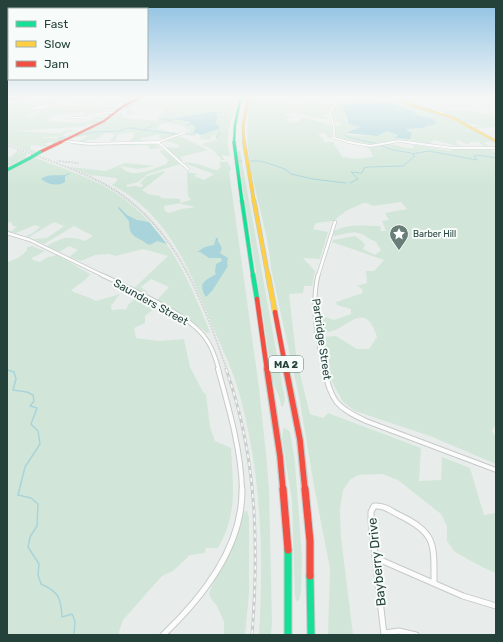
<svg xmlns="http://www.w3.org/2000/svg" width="503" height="642" font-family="Rubik,sans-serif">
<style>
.green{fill:#d1e6d8;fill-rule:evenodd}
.water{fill:#a9d4db}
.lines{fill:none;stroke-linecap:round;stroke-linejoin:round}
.stream-far1{stroke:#a9d4db;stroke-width:1}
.stream{stroke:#a9d4db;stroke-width:1.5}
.street-far5-casing{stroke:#c5cac8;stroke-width:2.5}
.street-far4-casing{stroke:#c5cac8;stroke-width:3}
.street-far3-casing{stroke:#c5cac8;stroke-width:4}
.street-far2-casing{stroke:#c5cac8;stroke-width:5}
.street-far1-casing{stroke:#c5cac8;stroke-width:6}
.street-casing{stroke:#c5cac8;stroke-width:7}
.fast-far4-casing{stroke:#c3cbc8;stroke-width:3}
.fast-far3-casing{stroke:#c3cbc8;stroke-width:4}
.fast-far2-casing{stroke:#c3cbc8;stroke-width:5}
.fast-far1-casing{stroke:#c3cbc8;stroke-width:6}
.fast-casing{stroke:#c3cbc8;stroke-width:9}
.slow-far3-casing{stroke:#c3cbc8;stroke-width:3}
.slow-far2-casing{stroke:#c3cbc8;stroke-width:4}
.slow-far1-casing{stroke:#c3cbc8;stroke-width:5}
.slow-casing{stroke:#c3cbc8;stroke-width:6}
.jam-far4-casing{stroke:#c3cbc8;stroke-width:3}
.jam-far3-casing{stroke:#c3cbc8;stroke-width:4}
.jam-far2-casing{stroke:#c3cbc8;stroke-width:6}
.jam-far1-casing{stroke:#c3cbc8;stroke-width:8}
.jam-casing{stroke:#c3cbc8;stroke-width:9}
.street-far5{stroke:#fcfcfc;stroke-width:1.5}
.street-far4{stroke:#fcfcfc;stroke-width:2}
.street-far3{stroke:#fcfcfc;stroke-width:2.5}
.street-far2{stroke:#fcfcfc;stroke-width:3}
.street-far1{stroke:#fcfcfc;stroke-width:4}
.street{stroke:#fcfcfc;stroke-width:5}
.fast-far4{stroke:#16e098;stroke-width:2}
.fast-far3{stroke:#16e098;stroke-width:3}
.fast-far2{stroke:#16e098;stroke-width:3.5}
.fast-far1{stroke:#16e098;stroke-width:4.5}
.fast{stroke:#16e098;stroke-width:7}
.slow-far3{stroke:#ffcf43;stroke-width:2}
.slow-far2{stroke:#ffcf43;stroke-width:3}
.slow-far1{stroke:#ffcf43;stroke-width:3.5}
.slow{stroke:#ffcf43;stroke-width:4.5}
.jam-far4{stroke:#f24e42;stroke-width:2}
.jam-far3{stroke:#f24e42;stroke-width:3}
.jam-far2{stroke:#f24e42;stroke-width:4.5}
.jam-far1{stroke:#f24e42;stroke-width:5.5}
.jam{stroke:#f24e42;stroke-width:7}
.rail-far1-casing{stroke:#c9cdcc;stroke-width:1.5}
.rail-casing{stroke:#c9cdcc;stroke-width:3}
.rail-far1{stroke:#f7fbf9;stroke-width:1;stroke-dasharray:1.5;stroke-linecap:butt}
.rail{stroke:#f7fbf9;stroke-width:1.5;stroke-dasharray:4;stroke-linecap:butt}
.fast-bridge-casing{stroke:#c3cbc8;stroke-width:4;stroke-linecap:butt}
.fast-bridge{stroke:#16e098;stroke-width:3}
.labels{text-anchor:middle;stroke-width:4;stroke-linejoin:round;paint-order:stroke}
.far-poi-label{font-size:9px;fill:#24423a;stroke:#f7fbf9;text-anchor:start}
.shield{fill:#f7fbf9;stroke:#637a73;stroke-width:1}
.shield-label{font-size:10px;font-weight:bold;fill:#24423a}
.street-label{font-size:11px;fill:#24423a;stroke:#f7fbf9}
.near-street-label{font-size:13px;fill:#24423a;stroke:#f7fbf9}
</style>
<rect width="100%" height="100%" fill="#e8edeb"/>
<!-- green -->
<path class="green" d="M46 96H141L124 105H101L103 102H96L94 104 98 105H89L97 99 88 105 71 103 80 98H77L70 102 50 104 32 108 31 110H36V111L24 116 39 115 40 114H36L39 109H33C55 99 73 107 93 106V109L100 108 96 106 120 107 111 112 113 110H106L105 112 88 114V117H83L87 114H85L84 112 53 115 48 121 79 123 89 121 95 117H106L112 114 106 119 97 120 101 121 98 123 78 127 15 131 51 133H60L66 130 79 131 67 132 62 136H66L75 133 67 137H43L42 138H64L53 144 52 143 53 141 44 144 50 146 48 147 31 145 30 149 38 152 35 154 7 143V100Z
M145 96H238C233 105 227 136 228 147 228 151 230 153 230 156L222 155V157L225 160H222L213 150 202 144 217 140 214 134 209 140 201 139 200 138 203 133 219 129 221 127 215 124V122L218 118 216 115 212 114 178 120 190 122 196 128 193 131 196 134 195 136 183 135 190 131 181 125 165 123 158 126 159 129 179 134 165 139 158 137 160 135C154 134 148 138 141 138V140L148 141 147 142 130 141 134 136 133 132 118 134 115 141H110L115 134 106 133 95 140H87L86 142 91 143H89L65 140 67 139 79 141 87 137 86 135 72 138 107 121 118 113H122L123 117 126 118 157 121V117L160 116 157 115 162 114V109C158 106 151 105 146 107L154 109 153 112 152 109 144 108 146 106 132 107 131 112H137L136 114H130V117L125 114 127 110 131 108 119 111Z
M252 96H333L335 99H339L344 96C337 102 330 97 324 102L297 98 293 99 303 101 296 102 291 100 286 102 295 106 305 101 326 103 325 106 334 105 330 108 329 113 323 115 324 117H328L326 119C311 119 299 110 284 114L293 118 286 119 290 123 300 121 299 118H308L332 126 333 129 332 138 327 137V134L321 133 318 136 323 138 324 142H333L342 157 356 159 373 157 370 149 364 146H379L395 141 391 144 407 148H413V145H415L451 151 454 149H489L496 153V424L492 431 496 437V464L430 436 355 411 343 402 331 380 322 337 336 336 357 349H369L377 337C363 292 342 340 321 331L318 314 334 320 351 314V309L337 305 336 302 363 293 362 289 357 286 367 283 366 271H374L384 260 332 242 333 240 355 236 362 241 365 245 363 249 375 255 381 250 375 241C369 240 367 236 361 234 353 230 342 235 333 236L334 231C350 223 363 226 380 226L381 231H386L382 221 389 220 385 213 407 209 401 202 373 206 367 203H363L346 211 333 221 316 223 313 229 328 232 320 259 303 258 315 271 312 286H304L303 293 289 294 297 362 310 414 323 418 328 413 421 448 419 481 441 480 442 457 470 468 484 515 495 513 496 499V573L482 567 455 552 447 541V526L441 514 398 480 382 474 358 475 350 480 343 490 340 509 341 537 353 635H328L330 569 314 486 300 402 271 268C266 208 236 157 252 96Z
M347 96H394L409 105 451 118 496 142V144L489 141 485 143 488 147H485L479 142H469V144C464 144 461 140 456 140V143L463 147 434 140 430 143 439 145 396 140 376 145H367L348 142 335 137V126L342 125 339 122H333L330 112 333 107ZM379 103H390L414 111 416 115 432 118 435 124 426 126 424 128 405 129 411 132 406 138 395 137 398 135 387 131 377 136 347 135 342 133 360 127 352 125 347 121 342 107 349 104Z
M454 110 471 111 496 116V127L474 128 472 127 482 126 464 123 443 111Z
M179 136 208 150 180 157 183 161H181L164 147 177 148 180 146 177 144 165 141Z
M70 144H154L161 148 150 149 147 145 86 146Z
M18 150 27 154 25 158 7 167V157H11Z
M161 150H164L180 164 148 174 138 182 126 185 127 187 134 186 142 187 143 185 140 183 147 176 164 171V173L142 190 148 194 160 196 161 198 180 199 181 203 164 206 165 211 169 213 181 209 196 207 181 204 183 202 191 200 188 196 187 172 197 174 194 176 204 180 214 174 184 163C194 161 207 168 217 170L221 167 219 162H228L229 169V163L231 170 229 171 259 388 266 454 269 489 272 621 271 635H259C264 552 261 469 238 389 230 363 217 338 207 313 186 261 165 213 112 185L117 181V178L90 175 70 167 105 171 125 163 154 166 138 169 120 166C133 181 153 168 167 164V162L169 161 160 152Z
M240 151 285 400 283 407 281 406C280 396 274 387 272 377 261 302 249 227 237 152Z
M33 157C57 166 81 174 104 186 163 219 186 273 210 332L207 333 193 322 157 300 169 287 151 279 141 287 148 292 145 295 133 289 168 256 143 249 116 256 109 254 95 255 81 261 69 257 78 250 69 246 59 252 47 246C61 238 69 235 85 241L93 236 74 226 44 244 33 239 47 238 64 226 54 222 29 237 26 236 33 233 40 227 35 225 16 233 7 232V230L12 231 17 226H13L11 222 7 223V171Z
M32 246 45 251 32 258 33 260 40 262 48 257 57 255 90 274C87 281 76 285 71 291L90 298 96 301 120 294 111 306 112 310 122 309 126 310 128 305 134 299V297L131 296 132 294H137L164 310 158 311 157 309 151 311 145 316V323L134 328 136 338 159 341 184 339 190 367 203 392 206 394 210 427 215 441 231 448C233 486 238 513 218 548H206L205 553 190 555 173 571 162 576 123 620 118 635H7V262C15 260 22 256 27 250V247Z
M285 428 290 432 295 463 302 557 301 592 299 600 296 601 295 595 292 501 282 438 283 429Z
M245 511H247L249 517V593L245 635H224V622L217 606 212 600 209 594 211 588 225 561Z"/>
<!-- water -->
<path class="water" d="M379 103H390L414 111 416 115 432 118 437 123 433 125 426 126 424 128 405 129 412 133 410 139 395 138 398 135 387 131 377 136 345 133 360 127 349 124 345 113 342 109V107L349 104Z
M207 113 217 115 218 118 215 123 221 128 201 135 193 132 196 128 190 122 172 119Z
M69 173H71L65 176V182C56 187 48 184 41 179 50 172 62 178 69 173Z
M119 207 127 215 137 220 149 222 167 244 157 241C147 247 150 245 141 240 131 235 129 232 129 221L118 208Z
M216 238H218V241L222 248 220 253 228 258 227 264 228 266 212 291 206 297C197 282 205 281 216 274L215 272 216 264 222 261 221 258H209L200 252H197L205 247 214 245Z"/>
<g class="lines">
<!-- stream-far1 -->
<path class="stream-far1" d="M207 113 216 112
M212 114 221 112
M161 119H172
M166 121 173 120
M186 125 191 124
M188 125 193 124
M131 128H137
M145 129 154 125
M345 133 347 137 378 144
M191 134 196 133
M76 136 93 132 119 131 128 128 177 134
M59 138H65
M216 138 220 134 218 129
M382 146 393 150 411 153
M239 161H242
M250 161H261L285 169 291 174 313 179 346 183
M350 183 358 179 351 172 362 173 364 168 368 167 403 166 415 156 412 154 429 151 477 160 474 156 478 155 496 158
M7 370H9"/>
<!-- stream -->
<path class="stream" d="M7 370 14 372 16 379 13 390 27 392 33 395 34 401 30 406 37 408 31 424 38 431 40 444 25 467 18 495 31 498 38 504 37 526 30 537 28 547 39 564 38 575 41 584C59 592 61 598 62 617L72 614 75 621 74 635"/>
<defs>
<path id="street-far5" d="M346 96 333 107 330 112 334 128V138L353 143
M417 96 423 103 444 114
M302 100 336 104
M65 103 73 104 32 109 46 105Z
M73 104 84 106H124
M73 104H75
M71 117H67L84 118 103 113 116 112
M63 141 81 143
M158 142 186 132
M125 143H159
M388 143 399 141 414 143"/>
<path id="street-far4" d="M72 142 90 144 158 142 188 169
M348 142 370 146 393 142
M406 142 452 148H496"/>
<path id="street-far3" d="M7 233 30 240 104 276
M318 276 335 222"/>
<path id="street-far2" d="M102 275C129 288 191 315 206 339 213 348 216 360 219 370
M318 275C311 305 317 341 325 370"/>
<path id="street-far1" d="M218 369C229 409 241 449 242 490
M324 369C332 402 336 407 366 421L496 470"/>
<path id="street" d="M376 558 463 596 496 606
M384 633 399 631 416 635
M163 635C202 598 243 546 242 489
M384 635 371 521V512L374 506C384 505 391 511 399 515 436 533 434 543 434 582"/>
<path id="fast-far4" d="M234 143 235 125 241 96"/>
<path id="fast-far3" d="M234 142 242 202
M7 170 30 158"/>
<path id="fast-far2" d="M242 201 253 276"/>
<path id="fast-far1" d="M253 275 257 299"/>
<path id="fast" d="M288 550V635
M310 576 311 635"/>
<path id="slow-far3" d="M396 96 411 105 451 117 496 141
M244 143 243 125 249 96"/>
<path id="slow-far2" d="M244 142 254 202"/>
<path id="slow-far1" d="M254 201 268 276"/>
<path id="slow" d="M268 275 275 312"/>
<path id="jam-far4" d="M7 99 36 96
M59 143 104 121 122 107 143 96"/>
<path id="jam-far3" d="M40 152 61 142"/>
<path id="jam-far2" d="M257 299 267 370
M275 312 286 370"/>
<path id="jam-far1" d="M267 369 280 456 283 490
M286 369 300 440 305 490"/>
<path id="jam" d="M283 489 288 550
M305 489 310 541V576"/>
</defs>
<!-- street-far5 casing -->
<use href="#street-far5" class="street-far5-casing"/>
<!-- street-far4 casing -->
<use href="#street-far4" class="street-far4-casing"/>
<!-- street-far3 casing -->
<use href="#street-far3" class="street-far3-casing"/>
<!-- street-far2 casing -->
<use href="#street-far2" class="street-far2-casing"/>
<!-- street-far1 casing -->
<use href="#street-far1" class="street-far1-casing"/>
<!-- street casing -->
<use href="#street" class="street-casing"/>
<!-- fast-far4 casing -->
<use href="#fast-far4" class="fast-far4-casing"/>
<!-- fast-far3 casing -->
<use href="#fast-far3" class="fast-far3-casing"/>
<!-- fast-far2 casing -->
<use href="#fast-far2" class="fast-far2-casing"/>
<!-- fast-far1 casing -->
<use href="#fast-far1" class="fast-far1-casing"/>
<!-- fast casing -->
<use href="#fast" class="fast-casing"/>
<!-- slow-far3 casing -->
<use href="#slow-far3" class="slow-far3-casing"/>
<!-- slow-far2 casing -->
<use href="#slow-far2" class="slow-far2-casing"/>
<!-- slow-far1 casing -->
<use href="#slow-far1" class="slow-far1-casing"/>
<!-- slow casing -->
<use href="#slow" class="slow-casing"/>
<!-- jam-far4 casing -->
<use href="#jam-far4" class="jam-far4-casing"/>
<!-- jam-far3 casing -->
<use href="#jam-far3" class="jam-far3-casing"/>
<!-- jam-far2 casing -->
<use href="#jam-far2" class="jam-far2-casing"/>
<!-- jam-far1 casing -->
<use href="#jam-far1" class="jam-far1-casing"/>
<!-- jam casing -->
<use href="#jam" class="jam-casing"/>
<!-- street-far5 -->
<use href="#street-far5" class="street-far5"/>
<!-- street-far4 -->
<use href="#street-far4" class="street-far4"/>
<!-- street-far3 -->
<use href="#street-far3" class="street-far3"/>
<!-- street-far2 -->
<use href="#street-far2" class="street-far2"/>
<!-- street-far1 -->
<use href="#street-far1" class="street-far1"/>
<!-- street -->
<use href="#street" class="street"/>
<!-- fast-far4 -->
<use href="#fast-far4" class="fast-far4"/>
<!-- fast-far3 -->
<use href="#fast-far3" class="fast-far3"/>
<!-- fast-far2 -->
<use href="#fast-far2" class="fast-far2"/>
<!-- fast-far1 -->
<use href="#fast-far1" class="fast-far1"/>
<!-- fast -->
<use href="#fast" class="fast"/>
<!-- slow-far3 -->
<use href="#slow-far3" class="slow-far3"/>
<!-- slow-far2 -->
<use href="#slow-far2" class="slow-far2"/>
<!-- slow-far1 -->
<use href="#slow-far1" class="slow-far1"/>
<!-- slow -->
<use href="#slow" class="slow"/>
<!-- jam-far4 -->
<use href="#jam-far4" class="jam-far4"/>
<!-- jam-far3 -->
<use href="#jam-far3" class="jam-far3"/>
<!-- jam-far2 -->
<use href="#jam-far2" class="jam-far2"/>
<!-- jam-far1 -->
<use href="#jam-far1" class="jam-far1"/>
<!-- jam -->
<use href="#jam" class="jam"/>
<defs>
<path id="rail-far1" d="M7 145C41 158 76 168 108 186 177 226 202 300 227 370
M58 161 78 163"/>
<path id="rail" d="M226 369C257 456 259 545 252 635"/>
</defs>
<!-- rail-far1 casing -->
<use href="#rail-far1" class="rail-far1-casing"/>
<!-- rail casing -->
<use href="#rail" class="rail-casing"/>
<!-- rail-far1 -->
<use href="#rail-far1" class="rail-far1"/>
<!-- rail -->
<use href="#rail" class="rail"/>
<defs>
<path id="fast-bridge" d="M30 158 40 152"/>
</defs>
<!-- fast-bridge casing -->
<use href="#fast-bridge" class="fast-bridge-casing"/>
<!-- fast-bridge -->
<use href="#fast-bridge" class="fast-bridge"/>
</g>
<!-- sky -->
<linearGradient id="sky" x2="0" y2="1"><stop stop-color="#8fc1e3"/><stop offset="0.52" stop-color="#f5f7f6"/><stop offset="1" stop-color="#f5f7f6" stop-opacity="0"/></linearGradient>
<rect width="503" height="186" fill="url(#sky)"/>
<!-- icons -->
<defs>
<symbol id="sight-pin" viewBox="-11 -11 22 30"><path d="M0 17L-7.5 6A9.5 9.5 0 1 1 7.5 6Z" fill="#697e78" stroke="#f7fbf9"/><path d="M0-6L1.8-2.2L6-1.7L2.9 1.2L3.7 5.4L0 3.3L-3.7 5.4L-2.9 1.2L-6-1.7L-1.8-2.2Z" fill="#fff"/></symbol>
</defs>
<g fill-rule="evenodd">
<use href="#sight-pin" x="388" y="223" width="22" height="30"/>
</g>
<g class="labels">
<!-- far-poi labels -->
<g class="far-poi-label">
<text x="413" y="237">Barber Hill</text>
</g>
<!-- shield labels -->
<rect class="shield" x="269" y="356" width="34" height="16" rx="3"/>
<g class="shield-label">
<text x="286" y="368">MA 2</text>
</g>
<!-- street labels -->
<g class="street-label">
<text transform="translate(151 302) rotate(29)" y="4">Saunders Street</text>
<text transform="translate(322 339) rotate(82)" y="4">Partridge Street</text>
</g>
<!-- near-street labels -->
<g class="near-street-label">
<text transform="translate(376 562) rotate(-96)" y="5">Bayberry Drive</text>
</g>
</g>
<!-- border -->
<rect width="503" height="642" fill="none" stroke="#24423a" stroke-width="16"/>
<!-- legend -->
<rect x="8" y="8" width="140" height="72" fill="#f7fbf9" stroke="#a3b1ad"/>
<rect x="16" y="21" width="20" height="6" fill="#16e098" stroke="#a3b1ad"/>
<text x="44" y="28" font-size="12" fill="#24423a">Fast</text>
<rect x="16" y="41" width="20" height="6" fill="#ffcf43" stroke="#a3b1ad"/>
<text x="44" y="48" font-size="12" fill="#24423a">Slow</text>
<rect x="16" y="61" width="20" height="6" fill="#f24e42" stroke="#a3b1ad"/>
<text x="44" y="68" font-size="12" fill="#24423a">Jam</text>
</svg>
